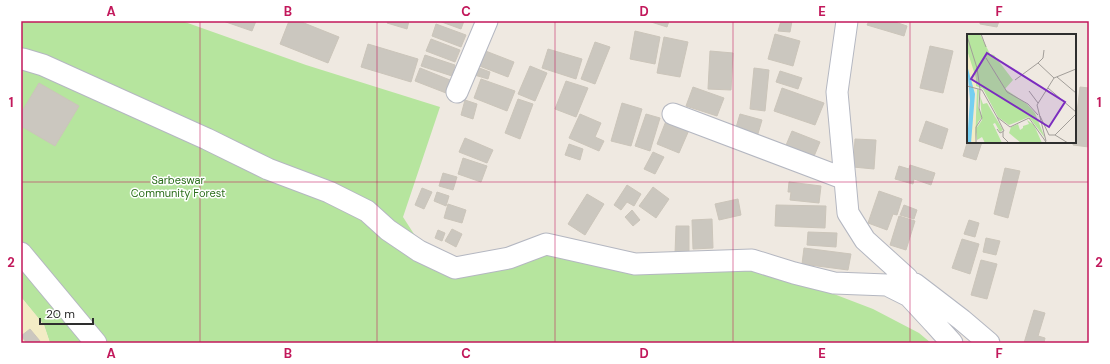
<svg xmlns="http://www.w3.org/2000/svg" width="1110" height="364" font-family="'DM Sans',sans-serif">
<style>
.green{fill:#b6e59e}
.sand{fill:#f3ecc5}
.building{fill:#cbc7bf;stroke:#cbc5ba}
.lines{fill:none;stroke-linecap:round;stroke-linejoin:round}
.street-casing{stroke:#b4b7c1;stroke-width:23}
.street{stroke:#fff;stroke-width:21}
.grid{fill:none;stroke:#c2185b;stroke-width:1;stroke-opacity:0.55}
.labels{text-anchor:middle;stroke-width:3;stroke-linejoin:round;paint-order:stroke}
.park-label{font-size:11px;fill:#2c6e1b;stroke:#fff}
.inset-road{fill:none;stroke:#a29e99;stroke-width:1}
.view{fill:#7b2cbf;fill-opacity:0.15;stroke:#7b2cbf;stroke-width:2}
.inset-edge{fill:none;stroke:#2e2e2e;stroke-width:2}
.neatline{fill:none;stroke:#c2185b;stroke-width:1.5}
.grid-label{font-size:13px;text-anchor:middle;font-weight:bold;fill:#c2185b}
</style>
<rect width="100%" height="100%" fill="#efe9e1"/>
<!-- green -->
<path class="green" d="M21 21H182L306 65 440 107 403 217 423 248 452 274 547 251 744 266 826 291 873 309 919 333 931 343H50L44 325 21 297Z"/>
<!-- sand -->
<path class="sand" d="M21 297 44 325 50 343H21Z"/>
<!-- building -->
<path class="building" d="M223 21H256L252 31Z
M289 21H299L339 37 328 63 280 44Z
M388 21H409L407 29 387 23Z
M439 21H464L461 29Z
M648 21H669L667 27Z
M781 21H792L790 32 778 31Z
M869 21H892L907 26 904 36 867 25Z
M980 21H999L997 27 980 24Z
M436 24 466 35 461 47 432 36Z
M635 31 660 37 655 64 630 59Z
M775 34 800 41 793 66 768 59Z
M664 37 688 42 680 77 657 73Z
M431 39 460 50 455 62 426 51Z
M595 42 610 47 595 84 581 79Z
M368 44 418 59 411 82 361 67Z
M930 46 953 51 943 93 920 88Z
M548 49 582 59 576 79 542 68Z
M483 50 514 62 508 77 477 65Z
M710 51 733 53 731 90 708 89Z
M425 55 455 65 452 76 421 66Z
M474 66 490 72 488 79 471 74Z
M530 66 547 73 535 101 518 94Z
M420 68 450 80 446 93 415 81Z
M754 68 769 70 765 111 750 109Z
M780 71 802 78 798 89 776 82Z
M481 79 515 91 507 111 474 98Z
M566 81 588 88 576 117 555 109Z
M39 83 79 106 55 146 21 126V113Z
M693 87 724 98 717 116 686 106Z
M1080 87 1089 88V147L1073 145V142H1075V129Z
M782 88 824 103 815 125 774 111Z
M518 99 533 104 520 139 505 133Z
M465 100 477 104 473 119 461 115Z
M622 103 642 109 631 146 611 141Z
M580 114 601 123 595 137 604 141 599 151 569 138Z
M646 114 660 118 650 151 635 146Z
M740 114 762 120 757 137 735 131Z
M666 121 689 130 679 153 657 144Z
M926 121 948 129 942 149 919 141Z
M792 131 820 142 812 161 784 150Z
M465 138 493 150 487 163 459 152Z
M855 139 876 140 874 169 853 167Z
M968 140V142H982L976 160 963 156Z
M569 144 583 149 580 160 565 155Z
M653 152 664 157 655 174 644 169Z
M463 158 487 166 481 182 458 174Z
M910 165 935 173 931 185 914 179 913 184 895 179 899 166 909 169Z
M1005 168 1020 171 1008 218 994 214Z
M443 173 457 177 453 190 439 186Z
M789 182 821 186 819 203 790 200 791 192H788Z
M627 185 641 194 634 206 627 202 621 210 614 205Z
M653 187 669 199 656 218 639 206Z
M422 188 432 192 424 209 415 205Z
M879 191 902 199 897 215 893 214 887 230 868 223Z
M437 192 449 196 446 206 434 201Z
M587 194 604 204 585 235 568 224Z
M738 199 741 215 719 220 715 204Z
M448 204 466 210 462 223 444 218Z
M776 205 826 206 825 228 775 226Z
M904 205 917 210 914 219 900 215Z
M632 210 640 220 633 226 625 217Z
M899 216 915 221 906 250 890 245Z
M712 219 713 248 693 249 692 220Z
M969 220 979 223 975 237 964 234Z
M676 226H689V254H675Z
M452 229 462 234 456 247 445 241Z
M438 230 445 233 442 241 435 238Z
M808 232 837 233 836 247 807 245Z
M986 238 1000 241 996 255 983 252Z
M962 239 979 244 970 274 952 268Z
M804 248 851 254 848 270 802 264Z
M981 260 997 264 987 299 971 295Z
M1034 310 1045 313 1038 336 1045 338 1044 343H1024Z
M30 329 40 341 38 343H27L21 336Z"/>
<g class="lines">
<defs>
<path id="street" d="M847 21 837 92 848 213 865 240 907 278 934 323 952 343
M23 59 43 65 207 139 268 169 329 192 367 211 388 230 419 251 455 268 509 258 546 244 635 264 752 260 794 273 834 283 887 285 909 296 934 323
M457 92 487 21
M673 114 845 179
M21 253 96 343
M915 284 962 320 989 343"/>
</defs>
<!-- street casing -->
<use href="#street" class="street-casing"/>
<!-- street -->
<use href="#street" class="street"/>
</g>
<!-- grid -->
<path class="grid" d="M200 21V343M377 21V343M555 21V343M733 21V343M910 21V343M21 182H1089"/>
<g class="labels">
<!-- park labels -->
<g class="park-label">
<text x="178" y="184">Sarbeswar<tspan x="178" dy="13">Community Forest</tspan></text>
</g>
</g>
<!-- overview -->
<g transform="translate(967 34)">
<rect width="109" height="109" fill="#efe9e1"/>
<path d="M0 0H13L23 20 27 21 46 46 38 55 60 70 68 79 78 104 62 83 42 91 31 83 16 55 9 52 0 16ZM10 55 12 56 11 73 15 83 11 88 8 106ZM13 62 16 70 20 69 36 96 33 98 28 89 26 90 35 109H18L15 103 10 106 9 95 15 86ZM60 86 67 91 75 109H54L42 99 44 93 51 90 53 96 56 94V92L62 90Z" fill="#b6e59e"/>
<path d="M0 16 9 44 8 109 4 107 8 60 0 32Z" fill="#f3ecc5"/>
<path d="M0 31 8 60 4 109H0L3 66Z" fill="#75cff0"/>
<path class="inset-road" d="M14 0 19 13M0 2 10 34 13 55 12 74 15 84 9 93V109M19 24 40 58 61 70 71 81M71 29 76 24 77 16M90 43 109 59M48 46 71 29 87 44M0 52 15 56 30 83M81 54 109 78M62 57 71 69M73 82 82 101H88M30 95 33 99 37 97 30 83 43 93 62 84 79 108M36 98V103L42 109M79 107 70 71 87 44 109 35M101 109 88 101 109 80"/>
<path class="view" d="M20 19 98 68 82 93 4 45Z"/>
<rect width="109" height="109" class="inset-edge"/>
</g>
<!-- border -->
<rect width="1110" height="364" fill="none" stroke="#ffffff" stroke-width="44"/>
<!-- scale -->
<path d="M40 318v6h53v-6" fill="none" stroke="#2e2e2e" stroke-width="2"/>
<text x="46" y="318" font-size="12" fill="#2e2e2e" stroke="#ffffff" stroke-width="3" paint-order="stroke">20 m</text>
<rect x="22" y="22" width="1066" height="320" class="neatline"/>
<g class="grid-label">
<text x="111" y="16">A</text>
<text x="288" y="16">B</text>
<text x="466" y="16">C</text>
<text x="644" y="16">D</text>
<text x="822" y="16">E</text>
<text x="999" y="16">F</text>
<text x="11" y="107">1</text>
<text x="1099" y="107">1</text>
<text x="11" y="267">2</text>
<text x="1099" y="267">2</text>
<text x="111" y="358">A</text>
<text x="288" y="358">B</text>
<text x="466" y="358">C</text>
<text x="644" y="358">D</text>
<text x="822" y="358">E</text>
<text x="999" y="358">F</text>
</g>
</svg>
